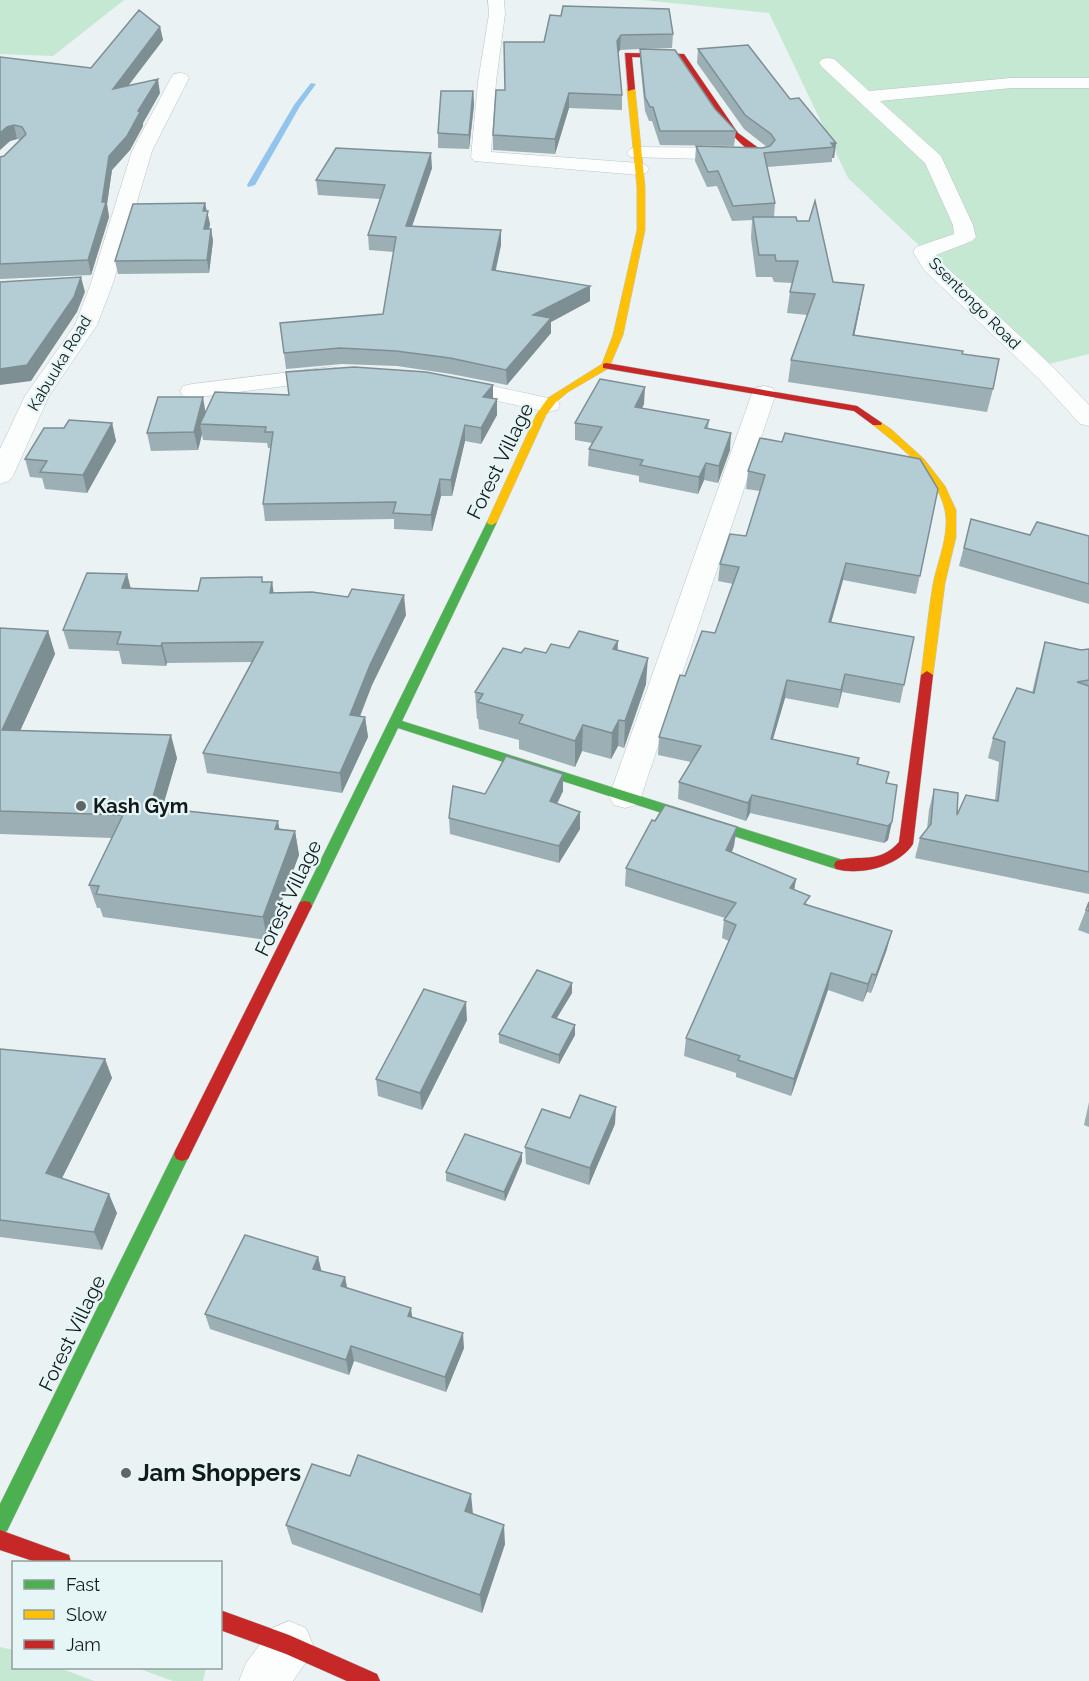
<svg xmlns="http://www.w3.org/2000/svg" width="1089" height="1681" font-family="Raleway,sans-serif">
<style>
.green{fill:#c4e8d1}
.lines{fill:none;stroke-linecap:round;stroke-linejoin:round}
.stream{fill:#92c4ed;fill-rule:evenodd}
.street-casing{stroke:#bdc3c4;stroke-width:1}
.fast-casing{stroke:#bdc3c4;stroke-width:1}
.slow-casing{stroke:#bdc3c4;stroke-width:1}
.jam-casing{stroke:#bdc3c4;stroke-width:1}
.street{fill:#fcfdfd;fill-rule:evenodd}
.fast{fill:#4caf50;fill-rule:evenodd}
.slow{fill:#ffc107;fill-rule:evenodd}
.jam{fill:#c62828;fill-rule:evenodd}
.wall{fill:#9bafb5}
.shaded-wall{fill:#7e8f94}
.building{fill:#b4ccd3;stroke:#7e8f94;stroke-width:1.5}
.poi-dot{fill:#5f6666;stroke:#e6f6f7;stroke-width:2}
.labels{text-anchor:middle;stroke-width:4.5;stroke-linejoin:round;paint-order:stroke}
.far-street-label{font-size:16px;fill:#141a1a;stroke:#e6f6f7}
.street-label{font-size:20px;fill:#141a1a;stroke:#e6f6f7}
.poi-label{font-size:20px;font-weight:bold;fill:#141a1a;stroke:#e6f6f7;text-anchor:start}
.near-poi-label{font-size:24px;font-weight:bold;fill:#141a1a;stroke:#e6f6f7;text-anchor:start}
</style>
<rect width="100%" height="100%" fill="#eaf2f3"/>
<!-- green -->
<path class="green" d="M0 0H124L53 56 0 54Z
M643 0H1089V354L1045 365 848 178 769 13Z
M0 1647 13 1650 14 1668H60L94 1681H0Z
M137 1668H206L203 1681H173Z"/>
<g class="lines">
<!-- stream -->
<path class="stream" d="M311 83 316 84 300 106 255 185 248 187 247 185 294 105Z"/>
<defs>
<path id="street" d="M488 0H504L505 14 496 82 491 152 639 163 646 165 649 169 646 173 639 175 474 161 471 157 478 82 489 14Z
M828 58 834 59 869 91 1011 78H1089V88H1011L880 101 941 156 973 225 976 237 972 241 936 255 940 261 1055 369 1089 405V426L1080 424 1039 379 924 270 913 252 916 247 954 234 953 225 925 163 822 67 819 63 822 59Z
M180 73 186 74 189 78 152 151 113 283 97 325 49 396 13 476 9 481 0 484V449L25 396 75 325 91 283 132 151 171 78 174 74Z
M637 147 741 148 748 150 751 154 748 158 741 160 630 157 627 153 630 149Z
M331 367 339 369 343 374 339 379 192 398 183 396 180 391 183 386 192 384Z
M451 377 557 400 560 405 557 410 548 412 443 389 439 384 443 379Z
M764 386 773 388 776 393 641 797 636 805 625 808 614 805 609 797 752 393 755 388Z
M289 1621 306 1628 313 1645 306 1662 293 1681H239L246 1663 272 1628Z"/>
<path id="fast" d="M492 519 497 522 402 721 846 861 848 865 846 869H836L398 728 312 906 310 910H300L298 906 487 522Z
M182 1147 188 1149 190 1154 7 1531 0 1534V1504L176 1149Z"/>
<path id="slow" d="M631 87 635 89 645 187V230L623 335 609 368 568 392 556 402 546 415 497 522 492 525 488 524 487 522 536 415 548 398 602 364 613 335 637 230V187L627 89Z
M877 420 891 429 924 459 945 486 956 510V537L945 583 933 675 927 679 921 675C925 645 928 614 933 584 937 564 945 546 946 526 949 483 903 449 873 425V421Z"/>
<path id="jam" d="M625 53 684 54 738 133 764 152V156C738 157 693 79 679 58L632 57 635 89 628 91Z
M606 363 857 406 882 423 881 425H873L854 411 603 368V364Z
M927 671 933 675 913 844C899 866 861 876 836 869L834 865 836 861C861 854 878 865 899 842L921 675Z
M305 901 310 902 312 906 188 1159 182 1161 176 1159 174 1154 176 1149 298 906 300 902Z
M0 1530 69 1555 71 1562H36L0 1550Z
M220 1610 289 1635 377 1674 380 1681H347L286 1654 220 1630Z"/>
</defs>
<!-- street casing -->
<use href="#street" class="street-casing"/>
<!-- fast casing -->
<use href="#fast" class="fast-casing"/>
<!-- slow casing -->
<use href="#slow" class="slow-casing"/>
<!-- jam casing -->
<use href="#jam" class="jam-casing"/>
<!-- street -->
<use href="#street" class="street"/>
<!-- fast -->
<use href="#fast" class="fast"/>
<!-- slow -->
<use href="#slow" class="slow"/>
<!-- jam -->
<use href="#jam" class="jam"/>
</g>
<!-- wall -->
<path class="wall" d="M550 15 673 34 672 48 642 49 715 109 736 131 734 146 660 145 652 121H649L645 111 640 62V49L620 50 618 53 622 95V110L569 108 555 154 493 150V135L505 90 544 42Z
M160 27 163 40 128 86 160 93 143 123V126L130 150 112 170 107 204 109 217 91 275 0 279V157L4 156 21 140 17 139 10 141 0 150V57L91 68Z
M698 49 790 99 836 143 834 158H832V162L767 167 775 203 774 217 797 221 833 282 860 307 854 336 963 354 993 389 987 412 788 382 791 360 807 315 787 313 790 292 792 283 774 282 772 277H756L751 238 752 220 732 221 717 186 707 187 695 161 696 146 762 148 767 147 744 129 697 63Z
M473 91 474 105 469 149 438 148V133Z
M432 168 412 226 501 230V245L496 270 590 301 551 322V333L507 385 451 374 397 366 342 364 286 369 280 323 383 314 394 252 369 250 368 235 380 199 318 195 316 180Z
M207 211 210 224 209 229H211L213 241 209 273 118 274 115 261Z
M289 395 493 398 497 399V415L481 444 465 441 452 496H441L432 531 394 529V519L265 521 263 504 271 448H268L267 443 203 440 202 434 198 450 151 451 147 433 206 411Z
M644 404 642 408 709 420 708 428 730 450 718 483 704 480 698 494 639 482V476L588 466 589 449 592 443 575 440V423Z
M112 423 116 441 87 493 45 489 42 478 30 477 25 459 64 428Z
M748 471 938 489 916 594 843 580 831 623 914 637 900 703 842 692 838 708 785 698 773 739 859 758 858 765 886 783 897 785 888 840 884 843 750 813 746 821 678 799 679 782 691 762 658 755 659 737 685 676 715 633 733 584 718 581 720 564 746 536 760 491 746 489Z
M971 519 1030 535 1089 536V604L959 566Z
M127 574 131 589 198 591 263 582H272L273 593 406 615 372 685 360 717H365L368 737 342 793 207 773 203 753 252 662 167 663 166 666 122 664 119 651 69 649 63 630Z
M0 628 48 631 55 654 20 731 177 758 162 808 295 831 299 855 267 940 103 917 100 908H97L89 885 112 838 0 834Z
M1045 642 1081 650 1089 649V894L915 858 920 838 927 829 929 810 934 789 957 815 995 800 999 762 988 758 993 738 1032 693 1039 663Z
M569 648 617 650 646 684 624 748 618 746 611 759 582 751 575 767 519 749V740L479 729 478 719H477L475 692 521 653H546Z
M563 774V791L557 804 580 812V829L559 863 450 834 449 818 485 794Z
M734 846 732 852 796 879 794 890 808 905 887 949 871 993 867 992 863 1002 828 990 791 1096 736 1077V1073L684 1056 686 1038 729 941 722 938 724 920 725 918 625 886 626 868Z
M1089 902V934L1078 930Z
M572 983V993L556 1019 575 1035 559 1064 499 1043V1034Z
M467 1020 422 1110 378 1096 376 1079Z
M0 1049 105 1059 112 1078 62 1178 117 1213 102 1250 0 1237Z
M1089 1102V1127L1084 1125Z
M570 1118 615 1124 589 1185 526 1164 525 1147Z
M522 1161 505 1201 446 1181V1172Z
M318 1257 321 1271 345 1277 347 1288 412 1317 464 1348 446 1392 354 1361 349 1375 210 1329 205 1314Z
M350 1476 473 1514 505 1544 482 1613 292 1544 286 1525Z"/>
<!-- shaded-wall -->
<path class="shaded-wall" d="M160 27 163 40 115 103 113 89Z
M621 35 620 50 617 55V41Z
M158 79 160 93 143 123V126L130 150 112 170 107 204 109 217 91 275 88 260 102 202 109 156 138 111Z
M473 91 474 105 469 149V135Z
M569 93V108L555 154V139Z
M14 125 17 139 10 141 0 150V133L7 127Z
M831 143H836L834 158H832L834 147Z
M431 153 432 168 407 241 406 226Z
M205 203 210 224 206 242 204 229 203 211Z
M211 229 213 241 209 273 207 260Z
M501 230V245L492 285V270Z
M81 277 85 292 77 312 31 381 0 385V369Z
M864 285 860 307 850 357 853 335Z
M590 286V301L551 322V333L507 385 506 370 533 315Z
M493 385V401L483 397Z
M645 387 644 404 634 424 635 407Z
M203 397 206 415 200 424 202 434 198 450 194 432Z
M497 399V415L481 444V428Z
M112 423 116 441 87 493 83 475Z
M465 425V441L452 496 451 480Z
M731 433 730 450 718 483 719 466Z
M706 463 704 480 698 494 699 477Z
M440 479 441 496 432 531 431 515Z
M846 563 843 580 826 640 829 622Z
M127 574 132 594 122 588Z
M272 582 275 601 270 593Z
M404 595 406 615 372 685 352 735 350 715 370 665Z
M48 631 55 654 10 753 2 730Z
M618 641 617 667 613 649Z
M162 643 167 663 166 666 161 646Z
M648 658 646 684 624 748 625 721Z
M845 674 842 692 838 708 841 690Z
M787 680 785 698 768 756 771 739Z
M365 717 368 737 342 793 340 773Z
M619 720 618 746 611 759 612 733Z
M583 725 582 751 575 767V741Z
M171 735 177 758 156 830 150 807Z
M563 774V791L550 818V801Z
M752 795 750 813 746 821 748 803Z
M580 812V829L559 863V846Z
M278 821 282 844 275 829Z
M892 822 888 840 884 843 888 826Z
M737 827 734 846 724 868 726 850Z
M295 831 299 855 267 940 263 917Z
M796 879 793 897 790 888Z
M892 931 887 949 871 993 876 975Z
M831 973 828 990 791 1096 794 1079Z
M872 974 867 992 863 1002 868 984Z
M572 983V993L552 1026V1017Z
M466 1002 467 1020 422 1110 420 1093Z
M575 1025V1035L559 1064V1055Z
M105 1059 112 1078 55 1192 46 1173Z
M616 1107 615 1124 589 1185 590 1168Z
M522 1153V1161L505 1201 504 1192Z
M109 1194 117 1213 102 1250 94 1232Z
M318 1257 322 1273 313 1269Z
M345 1277 348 1293 341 1286Z
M411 1308 413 1323 408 1316Z
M463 1333 464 1348 446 1392 445 1377Z
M351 1346 354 1361 349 1375 346 1360Z
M471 1494 473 1514 467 1531 465 1511Z
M504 1525 505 1544 482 1613 480 1595Z"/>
<!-- building -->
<path class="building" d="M563 6 669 9 673 34 621 35 617 41 622 95 569 93 555 139 493 135 496 90H505L504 42H544L550 15 561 16Z
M139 10 160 27 113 89 158 79 138 111 140 112 127 136 109 156 102 202H106L88 260 0 264V157L4 156 26 134 22 127 14 125 7 127 0 133V57L91 68Z
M748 45 790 99 799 98 836 143H831L834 147 764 153 775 203 733 206 718 171 708 172 696 146 762 148 770 146 775 140 771 134 745 115 698 49Z
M640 49 675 50 715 109 736 131H660L653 107H650L645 97Z
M441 91H473L469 135 438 133Z
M336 148 431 153 406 226 501 230 492 270 590 286 533 315 551 318 506 370 450 358 396 351 340 348 284 353 280 323 383 314 396 237 368 235 385 185 316 180Z
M815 201 833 282 864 285 853 335 963 351 962 354 999 359 993 389 791 360 815 294 790 292 798 261H776L775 255H759L753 217H796L797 221H809Z
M205 203 203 211H208L204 229H211L207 260 115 261 133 204Z
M81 277 74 297 27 365 0 369V282Z
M354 367 426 372 493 385 483 397 497 399 481 428 465 425 451 480 440 479 431 515 393 513 396 502 263 504 273 432H265L266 427 200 424 215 392 289 395 286 372Z
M600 379 645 387 635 407 709 420 705 428 731 433 719 466 706 463 699 477 640 465 643 460 589 449 602 427 575 423Z
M158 397H203L194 432 147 433Z
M69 420 112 423 83 475 40 472 47 461 25 459 44 428H64Z
M785 433 920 459 938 489 920 576 846 563 829 622 914 637 904 685 845 674 841 690 787 680 771 739 859 758 857 764 889 772 886 783 897 785 892 822 888 826 752 795 748 803 679 782 701 746 659 737 680 675 685 676 702 631 715 633 739 567 720 564 730 534 746 536 765 475 748 471 760 438 782 442Z
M971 519 1030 535 1037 522 1089 536V584L964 548Z
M87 573 127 574 122 588 198 591 201 578 262 577V582H272L270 593 312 592 348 597 352 589 404 595 370 665 350 715 365 717 340 773 203 753 263 642 162 643 161 646 117 644 121 632 63 630Z
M0 628 48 631 2 730 171 735 150 807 278 821 275 829 295 831 263 917 96 894 99 886 89 885 123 815 0 811Z
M579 631 618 641 613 649 648 658 625 721 619 720 612 733 583 725 575 741 519 723 523 715 478 702 483 694 475 692 503 648 521 653 525 648 546 653 551 644 569 648Z
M1045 642 1081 650 1089 649V680L1077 682 1089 686V872L920 838 931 824 934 789 958 793 957 815 966 795 998 801 1005 742 993 738 1017 688 1034 693Z
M506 756 563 774 550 801 580 812 559 846 449 818 453 786 485 794Z
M665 805 737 827 726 850 796 879 790 888 810 896 804 904 892 931 876 975 872 974 868 984 831 973 794 1079 738 1060 740 1056 686 1038 736 925 724 920 736 903 626 868 652 820 655 821Z
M1089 902V911L1086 910Z
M537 970 572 983 552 1017 575 1025 559 1055 499 1034Z
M424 989 466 1002 420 1093 376 1079Z
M0 1049 105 1059 46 1173 109 1194 94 1232 0 1220Z
M580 1095 616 1107 590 1168 525 1147 542 1109 570 1118Z
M465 1134 522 1153 504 1192 446 1172Z
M245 1235 318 1257 313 1269 345 1277 341 1286 411 1308 408 1316 463 1333 445 1377 351 1346 346 1360 205 1314Z
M358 1455 471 1494 465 1511 504 1525 480 1595 286 1525 312 1464 350 1476Z"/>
<!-- markers -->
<g class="poi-dot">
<circle cx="81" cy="806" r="6"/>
<circle cx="126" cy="1473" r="6"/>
</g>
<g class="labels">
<!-- far-street labels -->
<g class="far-street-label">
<text transform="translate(975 303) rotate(45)" y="6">Ssentongo Road</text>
<text transform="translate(59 363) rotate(-59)" y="6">Kabuuka Road</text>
</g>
<!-- street labels -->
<g class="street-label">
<text transform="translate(500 461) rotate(-64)" y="7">Forest Village</text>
<text transform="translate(288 898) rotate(-64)" y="7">Forest Village</text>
<text transform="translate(72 1333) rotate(-64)" y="7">Forest Village</text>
</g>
<!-- poi labels -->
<g class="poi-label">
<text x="93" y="813">Kash Gym</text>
</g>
<!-- near-poi labels -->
<g class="near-poi-label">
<text x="138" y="1481">Jam Shoppers</text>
</g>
</g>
<!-- legend -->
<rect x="12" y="1561" width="210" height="108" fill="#e6f6f7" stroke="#929e9f" stroke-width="1.5"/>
<rect x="24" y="1580" width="30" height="9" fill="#4caf50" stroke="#929e9f" stroke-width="1.5"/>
<text x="66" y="1591" font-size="18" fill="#141a1a">Fast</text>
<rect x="24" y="1610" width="30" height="9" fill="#ffc107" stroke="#929e9f" stroke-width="1.5"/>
<text x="66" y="1621" font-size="18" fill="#141a1a">Slow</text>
<rect x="24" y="1640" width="30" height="9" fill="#c62828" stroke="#929e9f" stroke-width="1.5"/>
<text x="66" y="1651" font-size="18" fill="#141a1a">Jam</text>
</svg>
